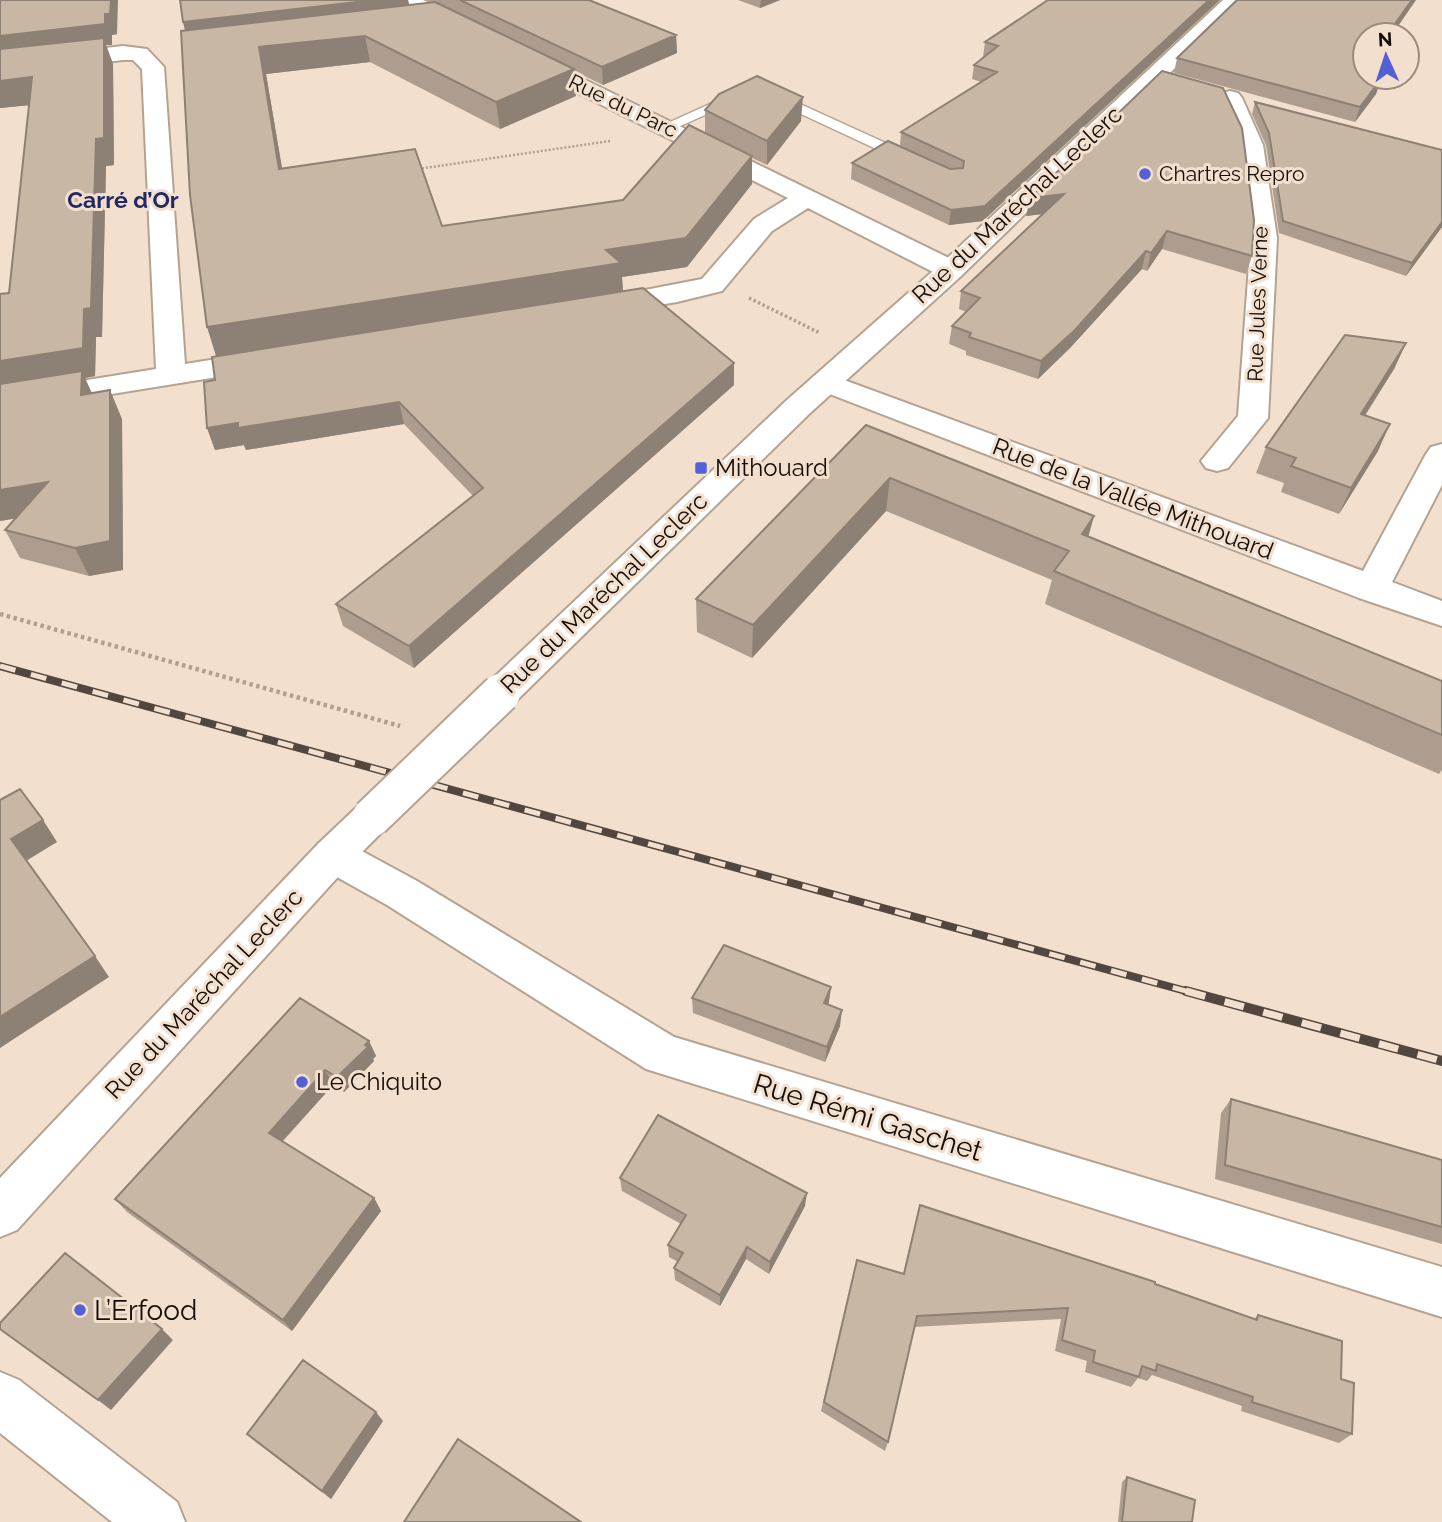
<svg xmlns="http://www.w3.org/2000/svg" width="1442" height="1522" font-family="Raleway,sans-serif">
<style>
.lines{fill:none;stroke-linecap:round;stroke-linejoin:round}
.lane-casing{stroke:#b5a392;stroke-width:3}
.street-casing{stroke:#b5a392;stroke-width:4}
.secondary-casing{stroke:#b5a392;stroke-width:4}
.path-far2{stroke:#b0a091;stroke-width:2.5;stroke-dasharray:2 2;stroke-linecap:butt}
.path-far1{stroke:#b0a091;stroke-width:3.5;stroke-dasharray:2.5 2.5;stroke-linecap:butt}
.path{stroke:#b0a091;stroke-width:4.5;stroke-dasharray:3.5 3.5;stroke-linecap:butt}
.lane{fill:#fff;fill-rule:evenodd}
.street{fill:#fff;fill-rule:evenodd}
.secondary{fill:#fff;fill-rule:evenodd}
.rail-far1-casing{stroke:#52473e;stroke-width:8}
.rail-casing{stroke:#52473e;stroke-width:10}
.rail-far1{stroke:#f3dfcd;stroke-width:5;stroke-dasharray:16;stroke-linecap:butt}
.rail{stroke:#f3dfcd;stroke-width:7;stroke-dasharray:20;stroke-linecap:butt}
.secondary-bridge-casing{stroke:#b5a392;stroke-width:42;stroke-linecap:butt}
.secondary-bridge{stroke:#fff;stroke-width:38}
.wall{fill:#ad9d8e}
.shaded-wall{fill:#8d8074}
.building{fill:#c9b7a5;stroke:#8d8074;stroke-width:2}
.poi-dot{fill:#5460d6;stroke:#f3dfcd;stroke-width:2.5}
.labels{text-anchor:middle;stroke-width:6;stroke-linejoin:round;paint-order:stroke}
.far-street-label{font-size:21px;fill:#150e08;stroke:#f3dfcd}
.far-poi-label{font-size:21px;fill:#150e08;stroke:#f3dfcd;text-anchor:start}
.far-quarter-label{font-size:23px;font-weight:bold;fill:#232962;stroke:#f3dfcd}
.street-label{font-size:24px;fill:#150e08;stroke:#f3dfcd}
.poi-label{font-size:24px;fill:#150e08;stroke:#f3dfcd;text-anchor:start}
.near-street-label{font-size:28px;fill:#150e08;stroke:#f3dfcd}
.near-poi-label{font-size:28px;fill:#150e08;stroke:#f3dfcd;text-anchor:start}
</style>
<rect width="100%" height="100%" fill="#f3dfcd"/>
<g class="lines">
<defs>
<path id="lane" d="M734 93 739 94V100L671 130 666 131 659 127Z
M776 93 912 155 914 158 912 161H902L771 100V94Z"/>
<path id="street" d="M396 0H423L469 22 472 27 469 32H453L399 4Z
M123 46 147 49 164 67 185 364 267 351 277 354 282 360 277 366 267 369 0 412V394L156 369 142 69 133 60H123L0 74V60Z
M528 52 961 264 965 270 961 276 951 278 941 276 808 208 772 231 722 291 677 302 603 314 593 312 589 306 593 300 702 279 754 219 788 198 520 64 517 59 520 54Z
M1230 91 1238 93 1242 98 1263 145 1277 238 1268 418 1228 468 1217 471 1206 468 1201 461 1238 416 1251 238 1239 145 1218 98 1222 93Z
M825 373 1363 571 1426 454 1431 447 1442 444V485L1392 582 1442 601V626L1359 598 814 388 810 382 814 376Z
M333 838 347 843 417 881 674 1037 1442 1267V1317L646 1069 387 905 319 867 313 855 319 843Z
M0 1372 19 1380 177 1502 185 1522H112L0 1433Z"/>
<path id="secondary" d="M1223 0H1245L961 276 809 414 514 703 501 707 488 703 483 693 488 683 787 400 941 264Z
M371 802 385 807 391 818 385 829 347 867 17 1230 0 1237V1178L319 843 357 807Z"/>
</defs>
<!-- lane casing -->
<use href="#lane" class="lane-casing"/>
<!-- street casing -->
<use href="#street" class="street-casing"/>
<!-- secondary casing -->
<use href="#secondary" class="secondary-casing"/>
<!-- path-far2 -->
<path class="path-far2" d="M418 169 610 141"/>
<!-- path-far1 -->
<path class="path-far1" d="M749 298 820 333"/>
<!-- path -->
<path class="path" d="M0 614 400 726"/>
<!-- lane -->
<use href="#lane" class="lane"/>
<!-- street -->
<use href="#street" class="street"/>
<!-- secondary -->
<use href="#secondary" class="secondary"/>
<defs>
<path id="rail-far1" d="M0 666 1193 993"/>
<path id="rail" d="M1186 991 1442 1061"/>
</defs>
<!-- rail-far1 casing -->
<use href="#rail-far1" class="rail-far1-casing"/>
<!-- rail casing -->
<use href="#rail" class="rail-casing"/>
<!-- rail-far1 -->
<use href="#rail-far1" class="rail-far1"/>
<!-- rail -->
<use href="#rail" class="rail"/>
<defs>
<path id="secondary-bridge" d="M371 818 501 693"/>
</defs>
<!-- secondary-bridge casing -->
<use href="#secondary-bridge" class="secondary-bridge-casing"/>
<!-- secondary-bridge -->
<use href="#secondary-bridge" class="secondary-bridge"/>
</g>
<!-- wall -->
<path class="wall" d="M0 0 117 34 112 35V45H106L113 64 114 165 106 166 102 337H96L95 376 85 378 92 393 122 419 123 570 89 576 20 558 5 530 16 518 0 521 9 293 29 105 0 108Z
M180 0H408L409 5 432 2 427 0H589L676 35 677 53 603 85 574 71 576 96 500 129 370 62 266 74 282 169 442 226 623 200 705 133V110L801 121 767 165 752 158V184L687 267 622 277 623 291 734 363V385L414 668 343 626 336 604 473 496 404 424 246 450 244 445 215 450 207 428 215 380 216 356 185 31 183 22Z
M738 0H780L760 8Z
M1048 0 983 221 949 225 851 179 852 163 900 146 901 132 981 82 972 79 974 65 983 57 985 42Z
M1365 35V74L1364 75 1381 79 1376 94 1355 122 1174 73 1177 58Z
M1162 71 1252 256 1246 274 1162 249 1147 271 1142 269 1070 348 1038 379 966 355V351L949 344 952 326 966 312 959 309 961 291 1043 214 1026 216Z
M1255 102 1442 150V227L1406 276 1279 233 1266 145 1252 114Z
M1406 343 1394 369 1365 416 1378 451 1339 514 1281 492 1284 483 1256 473 1266 447Z
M866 425 1089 536 1442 681V770L1439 774 1045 604 1052 580 886 511 752 658 697 632 696 599Z
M692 998 829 1002 828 1005 840 1026 825 1062 693 1013Z
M369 1041 376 1056 373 1059 374 1061 344 1092 333 1085 283 1141 374 1198 381 1211 292 1331 127 1212 115 1199Z
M1231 1099 1442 1160V1244L1215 1179 1221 1113Z
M620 1178 805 1206 769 1274 746 1259 720 1306 675 1280 674 1268 678 1262 669 1257 668 1245 681 1224 622 1191Z
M920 1205 1254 1319 1258 1315 1341 1379 1352 1434 1339 1443 1241 1411 1242 1406 1152 1375 1147 1381 1138 1378 1131 1387 1085 1372 1087 1361 1055 1351 1061 1319 914 1327 888 1442 885 1451 821 1411 857 1260 903 1274Z
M383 1421 331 1499 257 1443 247 1434Z
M1127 1477 1192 1522H1118L1122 1482Z"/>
<!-- shaded-wall -->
<path class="shaded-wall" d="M111 0H118L117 34 112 35V45H106L113 64 114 165 106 166 102 337H96L95 376 85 378 94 399 0 391V361L84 309 96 139 104 46 0 55V36L105 14Z
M375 0H408L411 13 188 39 183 22Z
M761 0H780L760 8Z
M1209 0H1220L983 221 949 225 951 210Z
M1412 0H1416L1392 35H1387Z
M676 35 677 53 603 85 602 67Z
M365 36 370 62 266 74 287 197 279 169 259 47Z
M1365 67V74L1354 89 1360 74Z
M574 69 576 96 500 129 496 102Z
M32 77 42 104 0 108V81Z
M1381 79 1376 94 1355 122 1360 107Z
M803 97 801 121 767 165V141Z
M752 156V184L687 267 622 277 623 292 216 356 207 327 606 250Z
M1064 194 1060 212 1026 216 1030 198Z
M1442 222V227L1406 276 1412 263Z
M1167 231 1162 249 1147 271 1151 253Z
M1146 251 1142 269 1070 348 1038 379 1041 361Z
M1406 343 1394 369 1349 440 1361 414Z
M734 363V385L414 668 409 646Z
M110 390 122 419 123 570 89 576 75 548Z
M399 402 404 424 246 450 244 445 215 450 207 428Z
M1390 424 1378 451 1339 514 1351 488Z
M890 478 886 511 752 658 753 625Z
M48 482 62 511 0 521V490Z
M1094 516 1085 549 1082 534Z
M43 820 57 842 26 861 11 839Z
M95 956 109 977 0 1048V1017Z
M831 987 829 1002 822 1019 824 1003Z
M842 1010 840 1026 825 1062 827 1047Z
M369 1041 376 1056 373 1059 374 1061 344 1092 337 1077Z
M325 1070 333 1085 278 1146 269 1133Z
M807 1193 805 1206 769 1274 770 1262Z
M374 1198 381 1211 292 1331 283 1320Z
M747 1247 746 1259 720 1306V1295Z
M162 1329 173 1340 111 1410 98 1400Z
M376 1412 383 1421 331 1499 322 1491Z"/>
<!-- building -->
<path class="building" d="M0 0H111L110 14H105V24L0 36Z
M180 0H375L183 22Z
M460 0H589L676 35 602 67Z
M1048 0H1209L985 206 951 210 852 163 888 141 950 169 963 168 964 161 901 132 997 72 974 65 998 46 985 42Z
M1237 0H1412L1387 35H1365V67L1360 74 1365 75V77H1371L1381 79 1360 107 1177 58Z
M435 2 574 69 496 102 365 36 259 47 279 169 415 149 442 226 623 200 689 125 752 156 686 238 606 250 621 263 207 327 190 195 181 31Z
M104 38V138L96 139 91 308 84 309 83 348 0 361V294L9 293 32 77 0 81V49Z
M1162 71 1223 88 1242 128 1254 220 1252 256 1167 231 1151 253 1146 251 1075 330 1041 361 969 337 971 333 952 326 980 298 961 291 1064 194 1030 198Z
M757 76 803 97 767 141 705 110 719 94Z
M1255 102 1442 150V222L1412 263 1283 221 1269 133Z
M643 288 734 363 409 646 336 604 483 488 399 402 238 428V423L207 428 204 382 215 380 212 357Z
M1345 335 1406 343 1361 414 1390 424 1351 488 1291 466 1296 458 1266 447Z
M82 371 81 395 110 390V541L75 548 5 530 48 482 0 490V384Z
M866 425 1094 516 1082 534 1442 681V735L1054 571 1069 551 890 478 753 625 696 599Z
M20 789 43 820 11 839 95 956 0 1017V800Z
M724 945 831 987 824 1003 842 1010 827 1047 692 998Z
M300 998 369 1041 365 1045 368 1047 337 1077 325 1070 269 1133 374 1198 283 1320 115 1199Z
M1231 1099 1442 1160V1227L1225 1165Z
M658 1115 807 1193 770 1262 747 1247 720 1295 674 1268 683 1253 668 1245 686 1215 620 1178Z
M920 1205 1155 1282V1284L1257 1320 1258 1315 1342 1341 1341 1379 1354 1383 1352 1434 1252 1402 1253 1397 1157 1364 1156 1371 1142 1366 1139 1377 1093 1362 1095 1351 1062 1340 1068 1308 917 1316 888 1442 824 1402 857 1260 904 1274Z
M65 1253 162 1329 98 1400 0 1329V1323Z
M303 1360 376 1412 322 1491 247 1434Z
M458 1439 581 1522H404Z
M1127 1477 1195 1500 1192 1522H1122Z"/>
<!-- markers -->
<g class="poi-dot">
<circle cx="1145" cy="174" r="7"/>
<rect x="694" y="461" width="14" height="14" rx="3.5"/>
<circle cx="302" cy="1082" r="7"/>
<circle cx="80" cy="1310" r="7"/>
</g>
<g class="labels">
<!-- far-street labels -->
<g class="far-street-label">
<text transform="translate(623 106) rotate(26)" y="7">Rue du Parc</text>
<text transform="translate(1258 304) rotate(-88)" y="7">Rue Jules Verne</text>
</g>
<!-- far-poi labels -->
<g class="far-poi-label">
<text x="1159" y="181">Chartres Repro</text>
</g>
<!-- far-quarter labels -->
<g class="far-quarter-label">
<text x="123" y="208">Carré d’Or</text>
</g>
<!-- street labels -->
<g class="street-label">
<text transform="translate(1017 205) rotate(-43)" y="8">Rue du Maréchal Leclerc</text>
<text transform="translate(1133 499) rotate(21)" y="8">Rue de la Vallée Mithouard</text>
<text transform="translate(604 593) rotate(-44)" y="8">Rue du Maréchal Leclerc</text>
<text transform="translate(204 994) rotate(-47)" y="8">Rue du Maréchal Leclerc</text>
</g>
<!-- poi labels -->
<g class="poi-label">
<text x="715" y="476">Mithouard</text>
<text x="316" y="1090">Le Chiquito</text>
</g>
<!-- near-street labels -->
<g class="near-street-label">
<text transform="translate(868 1117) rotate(17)" y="10">Rue Rémi Gaschet</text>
</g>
<!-- near-poi labels -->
<g class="near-poi-label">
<text x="94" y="1320">L’Erfood</text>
</g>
</g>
<!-- north arrow -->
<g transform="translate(1386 56) rotate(357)"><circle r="33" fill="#f3dfcd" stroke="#9a8b7e" stroke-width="2"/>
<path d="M0-5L12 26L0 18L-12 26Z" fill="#5460d6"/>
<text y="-10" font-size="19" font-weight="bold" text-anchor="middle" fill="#150e08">N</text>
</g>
</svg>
